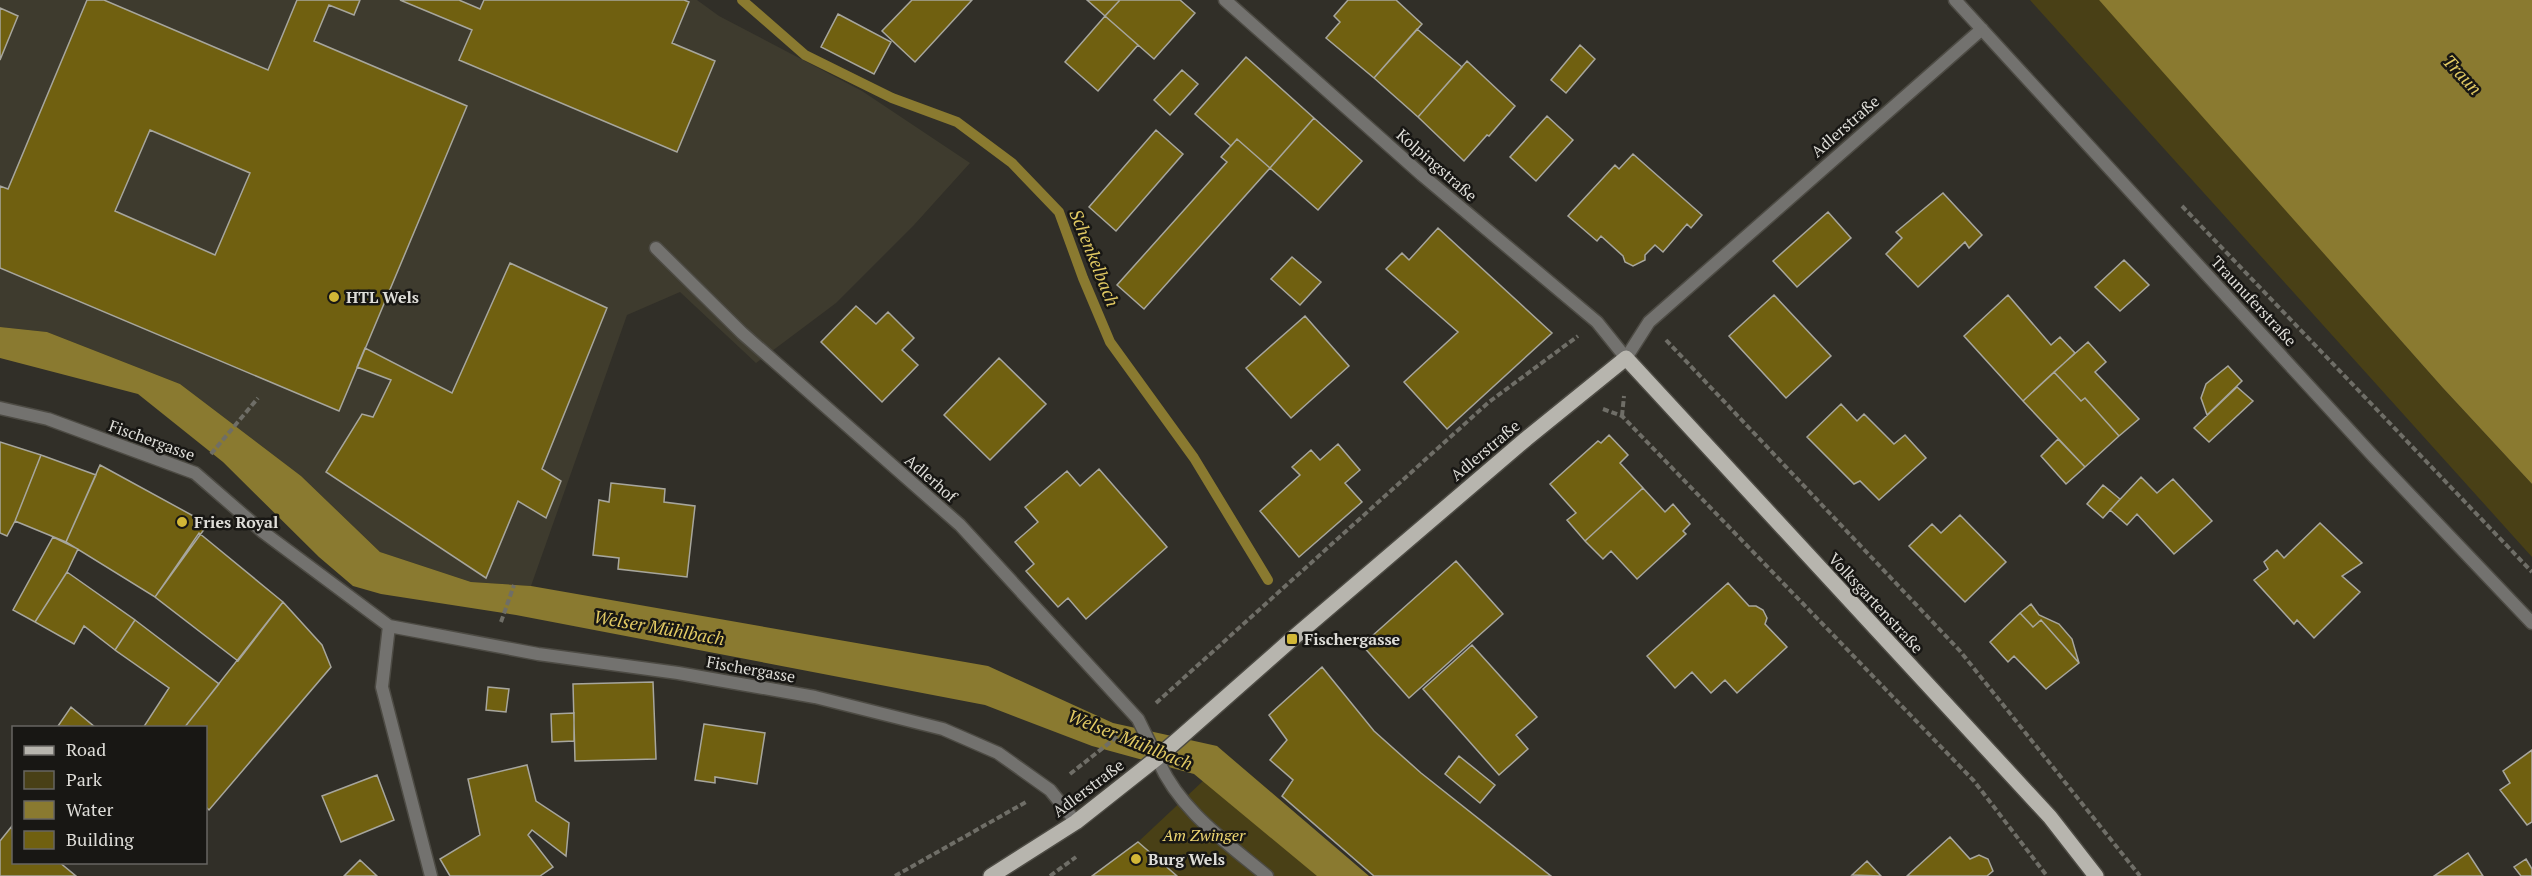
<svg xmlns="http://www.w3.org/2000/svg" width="2532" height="876" font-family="'PT Serif',serif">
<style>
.built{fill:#3e3b2e}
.green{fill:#494016}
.water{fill:#8a7a30}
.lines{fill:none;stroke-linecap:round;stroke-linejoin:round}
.stream{stroke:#8a7a30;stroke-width:10}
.building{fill:#706010;stroke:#a7a69d;stroke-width:1.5;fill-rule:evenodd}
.service-casing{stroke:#4d4b44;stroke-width:15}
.minor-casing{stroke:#4d4b44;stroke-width:15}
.tertiary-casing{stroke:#4d4b44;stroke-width:15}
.primary-casing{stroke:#4d4b44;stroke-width:18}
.path{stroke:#6f6e67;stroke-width:4;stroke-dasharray:6 3;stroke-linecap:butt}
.service{stroke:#73726f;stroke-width:12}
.minor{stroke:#73726f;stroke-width:12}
.tertiary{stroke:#73726f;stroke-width:12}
.primary{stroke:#b7b5ae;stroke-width:15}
.poi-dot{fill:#d2b736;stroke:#181714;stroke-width:2}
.labels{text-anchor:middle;stroke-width:5;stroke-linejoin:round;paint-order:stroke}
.street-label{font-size:16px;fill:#deddd8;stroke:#181714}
.poi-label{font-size:16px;font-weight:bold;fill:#deddd8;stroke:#181714;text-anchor:start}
.park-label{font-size:16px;font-style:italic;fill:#efd771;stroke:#181714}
.water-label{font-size:18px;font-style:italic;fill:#e1c963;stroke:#181714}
</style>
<rect width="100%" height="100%" fill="#312f28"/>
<!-- built -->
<path class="built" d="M0 0H697L719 16 862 91 970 163 914 225 836 303 756 363 680 292 627 315 531 586 471 582 380 552 301 476 180 384 47 332 0 327Z"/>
<!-- green -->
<path class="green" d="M2030 0H2099L2113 15 2443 388 2532 484V557Z
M1203 781 1318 876H1177L1138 842Z"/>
<!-- water -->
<path class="water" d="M2099 0H2532V484L2443 388Z
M0 327 47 332 180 384 301 476 380 552 471 582 531 586 988 666 1113 723 1217 746 1369 876H1317L1194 774 1092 746 985 705 516 615 381 594 353 586 319 557 223 462 138 394 0 358Z"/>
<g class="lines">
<!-- stream -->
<path class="stream" d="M742 0 805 55 892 98 957 122 1012 163 1059 212 1083 278 1110 342 1194 458 1268 580"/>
</g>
<!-- building -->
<path class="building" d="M87 0H104L268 70 297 0H360L354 15 329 5 314 41 467 106 339 411 0 268V186L8 189ZM150 130 250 173 215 255 115 211Z
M400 0H459L480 9 484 0H684L689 2 672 43 715 61 677 152 459 60 472 30Z
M912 0H972L915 62 882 31Z
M1087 0H1120L1105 16Z
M1120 0H1180L1195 13 1154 59 1105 16Z
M1348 0H1396L1422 24 1374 78 1326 38 1340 22 1334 16Z
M0 8 18 16 0 60Z
M838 14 891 42 874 74 821 47Z
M1105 16 1138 45 1098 91 1065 62Z
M1417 29 1462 67 1418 117 1374 78Z
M1580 45 1595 59 1566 93 1551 80Z
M1246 57 1314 118 1270 168 1237 139 1231 146 1195 114Z
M1467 61 1515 106 1489 136 1487 135 1464 161 1418 117Z
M1182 70 1198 84 1170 115 1154 100Z
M1547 116 1573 140 1536 181 1510 157Z
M1314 118 1362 161 1318 210 1270 168Z
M1156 130 1183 154 1116 231 1089 207Z
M1237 139 1270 168 1144 309 1117 285 1227 162 1221 157Z
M1633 154 1702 215 1691 228 1687 224 1663 252 1655 245 1645 255V260L1633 266 1625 262 1623 256 1601 236 1597 241 1568 216 1615 165 1619 169Z
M1943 193 1982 235 1969 248 1965 242 1918 287 1886 254 1902 238 1896 232Z
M1828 212 1851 238 1797 287 1773 261Z
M1438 228 1552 333 1447 429 1404 382 1458 332 1386 269 1402 253 1409 260Z
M1292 257 1321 282 1300 305 1271 279Z
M2124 260 2149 285 2120 311 2095 287Z
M510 263 607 308 542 469 561 481 546 518 518 501 486 578 326 472 362 414 373 417 391 380 357 367 365 348 452 393Z
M1774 295 1831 356 1786 398 1729 336Z
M2008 295 2051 345 2060 337 2075 353 2023 401 1964 336Z
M856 306 876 324 888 312 914 338 902 350 918 365 882 402 821 342Z
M1305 316 1349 366 1291 418 1246 368Z
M2088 342 2106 362 2095 372 2139 419 2119 436 2085 398 2081 401 2054 372Z
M999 358 1046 404 990 460 944 415Z
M2228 366 2242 381 2207 415 2201 398 2206 384Z
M2054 372 2081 401 2085 398 2119 436 2085 467 2023 401Z
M2237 387 2253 401 2209 442 2194 428Z
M1841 404 1857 421 1864 414 1894 444 1905 435 1926 458 1879 500 1860 481 1854 484 1807 437Z
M1609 435 1628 455 1620 463 1643 488 1585 541 1567 520 1576 513 1550 484 1598 441 1601 443Z
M2058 439 2085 467 2066 484 2041 456Z
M0 442 41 455 15 521 7 536 0 533Z
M1338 444 1360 470 1345 483 1362 502 1299 557 1260 511 1300 475 1292 467 1311 450 1320 460Z
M41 455 96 475 66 542 15 521Z
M100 465 208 524 155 597 66 542Z
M1099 469 1167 547 1086 619 1068 598 1058 607 1026 571 1034 564 1015 542 1038 522 1025 507 1067 471 1080 486Z
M2141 477 2157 493 2173 479 2212 521 2174 554 2137 514 2127 525 2110 510Z
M611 483 665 489 664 502 695 506 687 577 618 569 619 558 593 555 599 500 609 502Z
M2103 485 2120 499 2103 518 2087 504Z
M1643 488 1665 512 1673 504 1690 524 1683 531 1686 534 1637 579 1611 551 1603 559 1585 541Z
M1960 515 2006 562 1965 602 1909 546 1932 524 1941 533Z
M2320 523 2362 563 2342 576 2360 592 2314 638 2297 620 2294 624 2254 580 2268 569 2264 562 2277 550 2284 558Z
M199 533 283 602 238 661 155 597Z
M53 537 78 549 67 572 35 622 13 610Z
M1456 561 1503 614 1409 698 1362 645Z
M67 572 135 620 115 650 84 626 74 644 35 622Z
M1728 583 1749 606H1756L1763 610 1767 618 1765 624 1787 647 1737 693 1725 680 1711 693 1692 672 1675 688 1647 656Z
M283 602 322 645 331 667 209 810 206 807V728H184Z
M2031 604 2039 615 2059 624 2072 639 2079 663 2041 620 2033 627 2020 613Z
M2020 613 2033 627 2041 620 2079 663 2046 689 2014 656 2008 662 1990 642Z
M135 620 219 684 184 728H143L169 688 115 650Z
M1472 645 1537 717 1516 735 1528 749 1499 775 1423 689Z
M1322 667 1374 731 1421 773 1551 876H1374L1282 796 1293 780 1270 760 1287 740 1269 715Z
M653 682 656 759 575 761 573 684Z
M488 687 509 689 506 712 486 710Z
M71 707 96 728 58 726Z
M574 713V741L552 742 551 714Z
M704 724 765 733 757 784 715 777V783L695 780Z
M2532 750V822L2527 825 2500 790 2510 783 2503 771Z
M1459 756 1495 785 1480 803 1445 774Z
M527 765 536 801 569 823 566 856 532 830 528 835 553 867 540 876H450L440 859 480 835 468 779Z
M377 775 394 820 341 842 322 796Z
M12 826 14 862H59L76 876H0V841Z
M1950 837 1970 859 1979 855 1988 859 1993 871 1987 876H1907Z
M1138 842 1177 876H1092Z
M2468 853 2483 876H2434Z
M2526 859 2532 869V876H2521L2514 867Z
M360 860 377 876H344Z
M1867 861 1881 876 1852 875Z"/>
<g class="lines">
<defs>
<path id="service" d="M1157 758C1179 810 1225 841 1267 876"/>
<path id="minor" d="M1955 0 2374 457 2532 623
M656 248 742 333 960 525 1138 719 1157 758
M1626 358 1649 322 1982 29
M0 408 48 419 195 473 263 532 389 626 538 654 678 673 815 697 943 729 998 753 1050 790 1076 822
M389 626 382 687 431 876"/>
<path id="tertiary" d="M1225 0 1422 175 1597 322 1626 358"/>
<path id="primary" d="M991 876 1076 822 1157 758 1292 639 1526 439 1626 358 2050 817 2096 876"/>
</defs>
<!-- service casing -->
<use href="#service" class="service-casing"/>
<!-- minor casing -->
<use href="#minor" class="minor-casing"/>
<!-- tertiary casing -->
<use href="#tertiary" class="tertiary-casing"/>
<!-- primary casing -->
<use href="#primary" class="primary-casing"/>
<!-- path -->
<path class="path" d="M2182 206 2532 572
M1666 340 1960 651 2140 876
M1603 409 1622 416 1974 781 2047 876
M1622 416 1624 396
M211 454 258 398
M501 622 514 585
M1156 703 1489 402 1578 336
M1070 774 1118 736
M895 876 1026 802
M1050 876 1076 857"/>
<!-- service -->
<use href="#service" class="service"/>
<!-- minor -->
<use href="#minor" class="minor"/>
<!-- tertiary -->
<use href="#tertiary" class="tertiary"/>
<!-- primary -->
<use href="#primary" class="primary"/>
</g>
<!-- markers -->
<g class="poi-dot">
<circle cx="334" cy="297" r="6"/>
<circle cx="182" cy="522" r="6"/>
<rect x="1286" y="633" width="12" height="12" rx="3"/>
<circle cx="1136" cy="859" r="6"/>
</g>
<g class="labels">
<!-- street labels -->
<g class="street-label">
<text transform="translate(1845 126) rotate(-41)" y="6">Adlerstraße</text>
<text transform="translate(1437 165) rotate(41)" y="6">Kolpingstraße</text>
<text transform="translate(2254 301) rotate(47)" y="6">Traunuferstraße</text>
<text transform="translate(152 440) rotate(20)" y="6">Fischergasse</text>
<text transform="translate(1485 450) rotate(-40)" y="6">Adlerstraße</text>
<text transform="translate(931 478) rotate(41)" y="6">Adlerhof</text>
<text transform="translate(1876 603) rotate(47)" y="6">Volksgartenstraße</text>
<text transform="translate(751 669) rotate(10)" y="6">Fischergasse</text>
<text transform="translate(1088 788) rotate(-37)" y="6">Adlerstraße</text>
</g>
<!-- poi labels -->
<g class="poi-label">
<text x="346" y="303">HTL Wels</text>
<text x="194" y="528">Fries Royal</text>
<text x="1304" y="645">Fischergasse</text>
<text x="1148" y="865">Burg Wels</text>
</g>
<!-- park labels -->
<g class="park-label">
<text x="1204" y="841">Am Zwinger</text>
</g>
<!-- water labels -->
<g class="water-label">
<text transform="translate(2462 75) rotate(47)" y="6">Traun</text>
<text transform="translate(1094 258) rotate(68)" y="6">Schenkelbach</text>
<text transform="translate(659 628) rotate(10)" y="6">Welser Mühlbach</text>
<text transform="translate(1130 740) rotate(22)" y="6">Welser Mühlbach</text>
</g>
</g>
<!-- legend -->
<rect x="12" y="726" width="195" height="138" fill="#181714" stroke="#676662" stroke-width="1.5"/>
<rect x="24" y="746" width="30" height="9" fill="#b7b5ae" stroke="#676662" stroke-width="1.5"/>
<text x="66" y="756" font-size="18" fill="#deddd8">Road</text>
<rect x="24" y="771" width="30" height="18" fill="#494016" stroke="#676662" stroke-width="1.5"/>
<text x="66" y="786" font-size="18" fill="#deddd8">Park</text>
<rect x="24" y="801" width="30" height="18" fill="#8a7a30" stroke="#676662" stroke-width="1.5"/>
<text x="66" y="816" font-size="18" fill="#deddd8">Water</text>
<rect x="24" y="831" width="30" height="18" fill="#706010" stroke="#676662" stroke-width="1.5"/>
<text x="66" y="846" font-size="18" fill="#deddd8">Building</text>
</svg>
